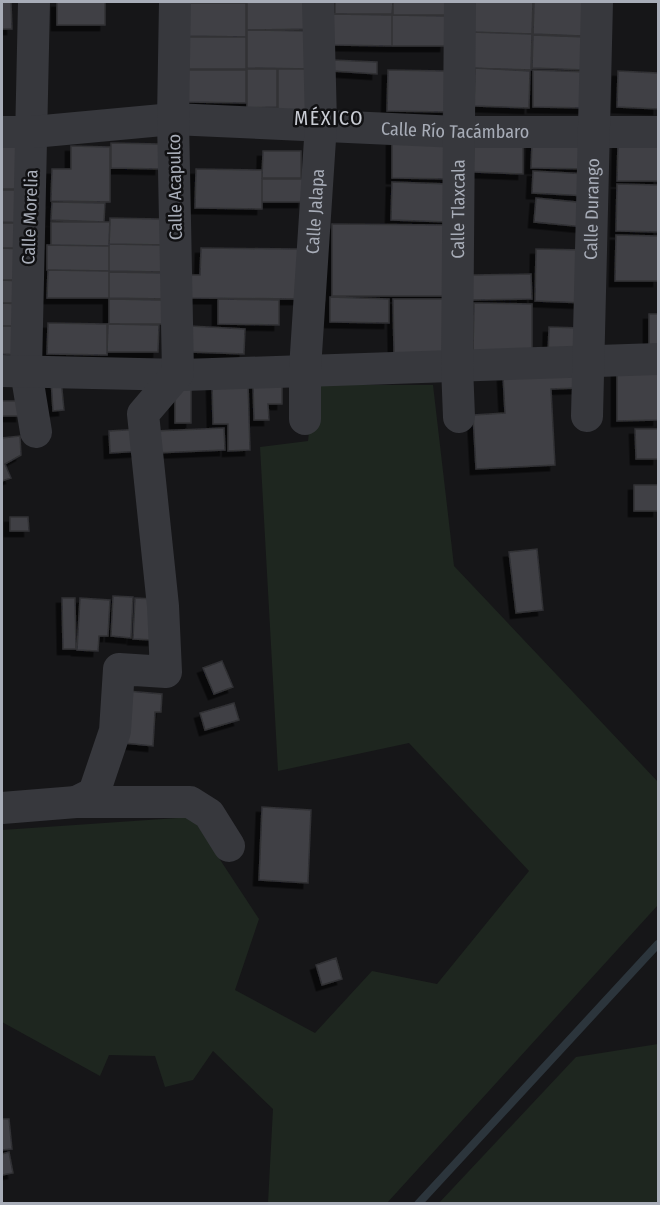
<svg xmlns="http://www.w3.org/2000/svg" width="660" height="1205" font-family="'Fira Sans Condensed',sans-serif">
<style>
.green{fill:#1e261f}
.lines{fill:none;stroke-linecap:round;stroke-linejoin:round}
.stream{stroke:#2c353c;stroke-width:8}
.building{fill:#404145;stroke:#303034;stroke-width:1.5;filter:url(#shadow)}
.minor{stroke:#37383d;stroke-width:32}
.labels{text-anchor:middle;stroke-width:5;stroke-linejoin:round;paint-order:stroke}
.street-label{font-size:18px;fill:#a8adb8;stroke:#111113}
.neighbourhood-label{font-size:20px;letter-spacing:1.5px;fill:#c9ccd4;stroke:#111113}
</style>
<defs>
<filter id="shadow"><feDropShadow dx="-5.5" dy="5.5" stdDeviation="0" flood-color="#0009"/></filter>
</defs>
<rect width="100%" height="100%" fill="#161618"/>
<!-- green -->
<path class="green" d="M314 385H433L454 566 658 782V905L387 1203H268L273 1109 213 1051 193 1080 165 1087 155 1056 109 1055 100 1076 2 1022V830L192 817 259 919 235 990 315 1033 372 971 437 984 529 871 409 743 278 771 260 447 308 441Z
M658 1044V1203H439L576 1057Z"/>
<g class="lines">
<!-- stream -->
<path class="stream" d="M418 1204 658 944"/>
</g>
<!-- building -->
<path class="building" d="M2 2H11L12 29H2Z
M57 2H105V25H57Z
M247 2H311V29L247 30Z
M335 2H393L392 14H335Z
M393 2H446V15H393Z
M473 2H533L532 34 472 32Z
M534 2H584L582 36 533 34Z
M186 3H246V37L186 36Z
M332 14 392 15V46L332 45Z
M392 15 446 16 445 46H392Z
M247 30 310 31V69L247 68Z
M471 32 532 34 531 70 470 68Z
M533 35 586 37 585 70 532 68Z
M186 37H246V69H186Z
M333 60 377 62V74L332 71Z
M475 68 530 71 529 108 474 106Z
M247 69H277V107L247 108Z
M278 69H310L309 113 278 112Z
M188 70H246V103L187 102Z
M388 70 447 71V112L387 111Z
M533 70 588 72 587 108 533 107Z
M618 71 658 73V109L617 107Z
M2 139 28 140V189H2Z
M392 140 451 141V179L392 178Z
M474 140 523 142V174L473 172Z
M532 142 589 143V169L531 168Z
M111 143 161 144 160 169 111 168Z
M618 143H658V181H617Z
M71 146 110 147V202L51 201 52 169H71Z
M263 151H301V178H262Z
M196 169 262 170V209L195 208Z
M533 171 588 174 587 196 532 193Z
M262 179H303V202H262Z
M392 182 449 184 448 222 391 220Z
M617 184 658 185V232L616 231Z
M2 190H28V223L2 222Z
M536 198 587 203 584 227 534 222Z
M52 202 105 203 104 222 51 220Z
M110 218 161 219V245L109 244Z
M51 222H110L109 246 51 245Z
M2 223H25V248H2Z
M332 224 450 225V296H332Z
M616 235 658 236V281H615Z
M109 244 163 245 162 272 109 271Z
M47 245 109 246V271L47 270Z
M2 248 25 249 24 280H2Z
M201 248 300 249V299L188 298V275H200Z
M536 249 586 250 585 303 535 301Z
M48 270 109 271V298H47Z
M109 272 166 273V299L109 298Z
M531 274 532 299 472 300V275Z
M2 280 20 281V303H2Z
M330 297 389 299V323L330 322Z
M109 299 162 300V324H109Z
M218 299 279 300V325L218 324Z
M393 299H451V353H394Z
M2 303 23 304V326H2Z
M474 303 532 304V353L473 352Z
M649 314H658V348H649Z
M48 323 107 324V355L47 354Z
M108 324 159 325 158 352H107Z
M2 326H21V355L2 354Z
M190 326 245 329 244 354 189 352Z
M549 327 583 328V357L548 356Z
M617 370H658V420L617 421Z
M579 372 580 388 551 389 555 465 476 469 473 415 505 413 503 376Z
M61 379 64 410 53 411 51 380Z
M248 382 250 450 228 451V424H213L212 383Z
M175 383 191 384V423H175Z
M253 384H282V404H268L269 420H254Z
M2 401H20L21 416H2Z
M224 428 225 450 156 453 155 431Z
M143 429 144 451 110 453 109 431Z
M635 429H658V459H636Z
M20 436 21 455 5 464 11 478 2 481V438Z
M634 485H658V511H634Z
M10 517H28L29 531H10Z
M537 549 543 610 516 613 509 552Z
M113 596 133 597 131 638 111 636Z
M62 598H75L76 649H63Z
M80 598 110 600 108 636H99L98 651 77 650Z
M135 598 155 599 153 640 133 639Z
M222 661 233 687 214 694 203 668Z
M127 691 162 694 161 712H155L153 746 124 743Z
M234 703 239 720 205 730 200 713Z
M262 807 311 810 308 883 259 880Z
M336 958 342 979 322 985 316 965Z
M2 1119H9L12 1149 2 1150Z
M9 1152 13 1173 2 1175V1154Z"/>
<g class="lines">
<!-- minor -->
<g class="minor">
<path d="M34 2 26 371 36 432"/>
<path id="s1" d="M2 132H33L173 119 458 132H658"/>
<path d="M2 371 184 375 658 359"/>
<path id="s2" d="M587 416 597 2"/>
<path id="s3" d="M459 417 457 366 460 2"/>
<path id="s4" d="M305 419V369L321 124 318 2"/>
<path d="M76 802 94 793 115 731 119 669 166 672 163 606 143 414 178 373 173 119 175 2"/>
<path d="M2 808 76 802H190L209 814 229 846"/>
</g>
</g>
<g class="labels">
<!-- street labels -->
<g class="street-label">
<text dy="6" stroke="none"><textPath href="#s1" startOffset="454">Calle Río Tacámbaro</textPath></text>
<text transform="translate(175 187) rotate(-91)" y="6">Calle Acapulco</text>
<text dy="6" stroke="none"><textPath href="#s3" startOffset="208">Calle Tlaxcala</textPath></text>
<text dy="6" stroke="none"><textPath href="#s2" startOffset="207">Calle Durango</textPath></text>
<text dy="6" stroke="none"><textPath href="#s4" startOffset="208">Calle Jalapa</textPath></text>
<text transform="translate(30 217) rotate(-88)" y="6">Calle Morelia</text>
</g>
<!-- neighbourhood labels -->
<g class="neighbourhood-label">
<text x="329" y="125">MÉXICO</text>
</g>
</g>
<!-- border -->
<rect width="660" height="1205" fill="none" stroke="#a8adb8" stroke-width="6"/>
</svg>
